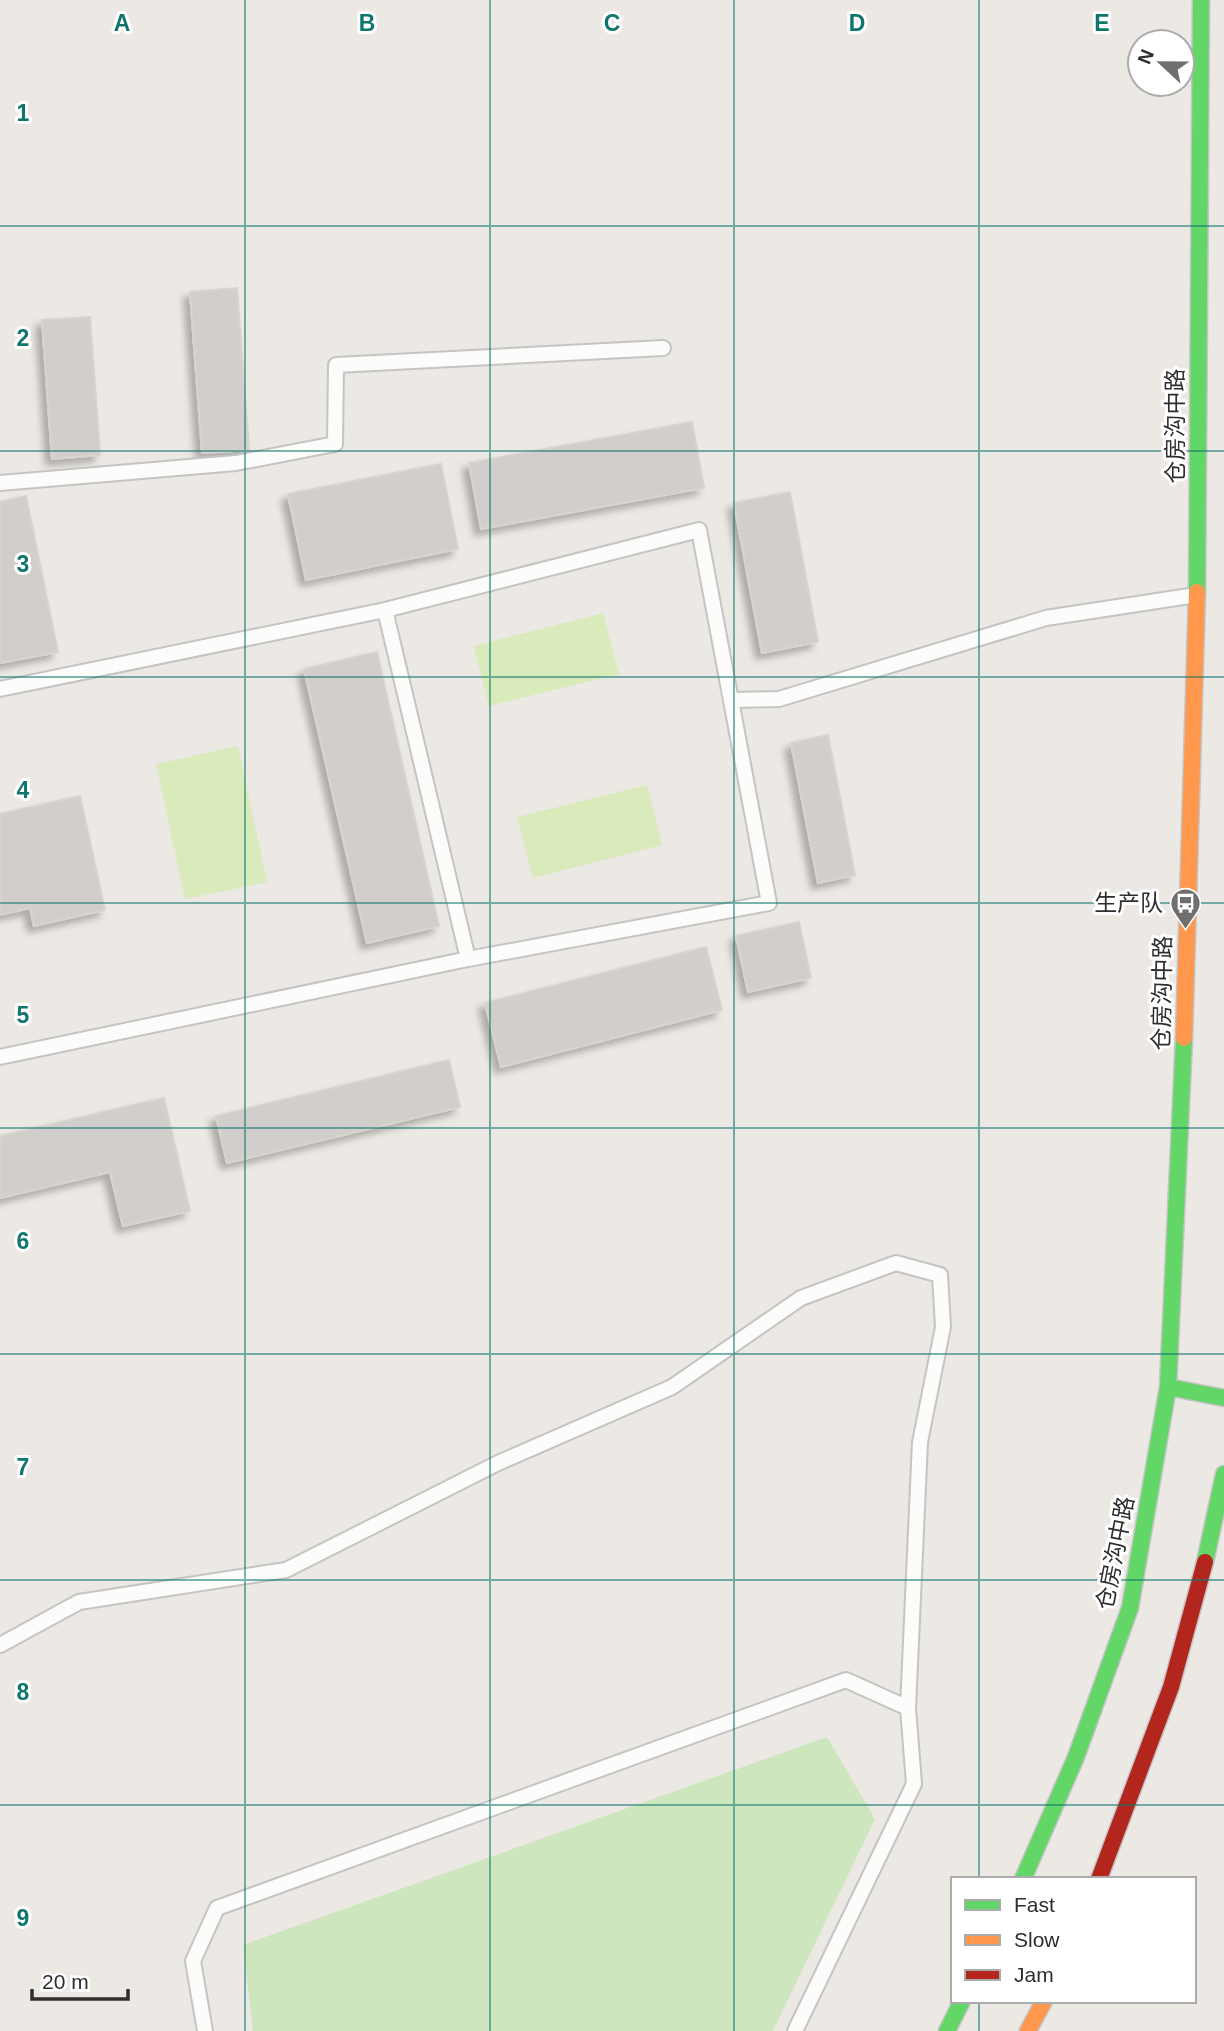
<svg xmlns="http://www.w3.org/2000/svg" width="1224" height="2031" font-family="Helvetica,'Noto Sans SC',sans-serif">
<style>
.green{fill:#cee6be}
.pitch{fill:#d9eabb}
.building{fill:#d1cecb;stroke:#d7d4d0;stroke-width:2;filter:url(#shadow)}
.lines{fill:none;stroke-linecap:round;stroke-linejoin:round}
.lane-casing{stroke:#c5c4c5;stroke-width:18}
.fast-casing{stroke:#c5c4c5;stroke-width:19}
.slow-casing{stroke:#c5c4c5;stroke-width:19}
.jam-casing{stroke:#c5c4c5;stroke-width:19}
.lane{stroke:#fcfcfb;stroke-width:14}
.fast{stroke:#63d668;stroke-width:16}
.slow{stroke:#ff974d;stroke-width:16}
.jam{stroke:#b3261e;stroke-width:16}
.grid{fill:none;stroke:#0f766e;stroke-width:2;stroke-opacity:0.55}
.labels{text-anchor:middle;stroke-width:6;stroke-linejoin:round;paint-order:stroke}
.street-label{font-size:23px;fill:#2e2e2e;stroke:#fff}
.poi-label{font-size:23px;fill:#2e2e2e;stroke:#fff;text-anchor:end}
.grid-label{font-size:23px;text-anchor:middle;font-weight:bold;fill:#0f766e;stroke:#fff;stroke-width:6;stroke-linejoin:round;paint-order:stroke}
</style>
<defs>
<filter id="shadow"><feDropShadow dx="-6" dy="6" stdDeviation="3.5" flood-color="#0004"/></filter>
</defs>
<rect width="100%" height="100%" fill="#ece8e4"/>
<!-- green -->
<path class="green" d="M827 1737 875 1819 773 2031H253L243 1945Z"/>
<!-- pitch -->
<path class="pitch" d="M603 613 619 674 489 706 474 646Z
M238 746 267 882 185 899 156 764Z
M647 785 662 845 533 878 517 817Z"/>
<!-- building -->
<path class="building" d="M237 288 249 450 202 453 190 292Z
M90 317 100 455 52 459 42 320Z
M692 422 704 488 481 529 469 463Z
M441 464 458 549 306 580 288 494Z
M790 492 818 642 762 653 734 503Z
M26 496 58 652 0 663V502Z
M377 652 439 926 367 943 304 669Z
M828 735 855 875 818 883 791 743Z
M80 796 105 910 34 926 30 908 0 915V814Z
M799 922 811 978 748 992 736 936Z
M706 947 722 1010 501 1067 485 1003Z
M449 1060 460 1107 227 1163 216 1116Z
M164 1098 190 1211 123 1226 110 1172 0 1198V1136Z"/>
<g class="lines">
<defs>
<path id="lane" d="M0 483 236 463 335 444 336 365 663 348
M385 610 468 959
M0 689 385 610 699 530 769 903 468 959 0 1057
M734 700 779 699 1046 618 1196 595
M0 1645 79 1602 286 1570 498 1463 672 1387 801 1298 896 1263 940 1275 943 1327 920 1442 908 1708
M205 2031 193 1961 217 1908 846 1680 908 1708 914 1784 795 2031"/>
<path id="fast" d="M1197 592 1201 0
M1168 1387 1224 1398
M1205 1562 1224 1474
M1023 1879 1076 1757 1130 1608 1168 1387 1184 1038
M947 2031 962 2001"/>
<path id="slow" d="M1184 1038 1197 592
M1028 2031 1044 2001"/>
<path id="jam" d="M1099 1879 1171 1687 1205 1562"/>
</defs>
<!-- lane casing -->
<use href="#lane" class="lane-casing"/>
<!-- fast casing -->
<use href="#fast" class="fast-casing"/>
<!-- slow casing -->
<use href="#slow" class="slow-casing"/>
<!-- jam casing -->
<use href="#jam" class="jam-casing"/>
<!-- lane -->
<use href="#lane" class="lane"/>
<!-- fast -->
<use href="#fast" class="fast"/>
<!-- slow -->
<use href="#slow" class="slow"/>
<!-- jam -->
<use href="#jam" class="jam"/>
</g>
<!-- grid -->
<path class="grid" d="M245 0V2031M490 0V2031M734 0V2031M979 0V1879M0 226H1224M0 451H1224M0 677H1224M0 903H1224M0 1128H1224M0 1354H1224M0 1580H1224M0 1805H1224M979 2001V2031"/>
<!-- icons -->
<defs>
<symbol id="bus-pin" viewBox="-11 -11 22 30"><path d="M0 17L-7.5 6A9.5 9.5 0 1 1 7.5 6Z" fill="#706f6e" stroke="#fff"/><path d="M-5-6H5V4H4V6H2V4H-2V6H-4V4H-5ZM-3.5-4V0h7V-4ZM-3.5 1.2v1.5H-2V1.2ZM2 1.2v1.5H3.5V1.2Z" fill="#fff"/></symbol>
</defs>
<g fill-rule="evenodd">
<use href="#bus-pin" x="1168" y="886" width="35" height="47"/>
</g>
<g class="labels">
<!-- street labels -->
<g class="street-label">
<text transform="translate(1175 426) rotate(-90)" y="8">仓房沟中路</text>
<text transform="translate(1162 993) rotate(-89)" y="8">仓房沟中路</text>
<text transform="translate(1115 1553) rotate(-79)" y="8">仓房沟中路</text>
</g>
<!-- poi labels -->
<g class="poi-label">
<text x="1163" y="911">生产队</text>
</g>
</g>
<g class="grid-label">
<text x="122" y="31">A</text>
<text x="367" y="31">B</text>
<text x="612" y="31">C</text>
<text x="857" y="31">D</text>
<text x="1102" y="31">E</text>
<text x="23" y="121">1</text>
<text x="23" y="346">2</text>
<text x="23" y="572">3</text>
<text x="23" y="798">4</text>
<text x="23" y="1023">5</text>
<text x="23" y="1249">6</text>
<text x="23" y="1475">7</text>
<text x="23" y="1700">8</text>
<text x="23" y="1926">9</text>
</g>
<!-- legend -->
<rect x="951" y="1877" width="245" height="126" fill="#ffffff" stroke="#ababab" stroke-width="2"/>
<rect x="965" y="1900" width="35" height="10" fill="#63d668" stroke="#ababab" stroke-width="2"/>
<text x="1014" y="1912" font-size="21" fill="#2e2e2e">Fast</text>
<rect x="965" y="1935" width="35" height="10" fill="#ff974d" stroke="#ababab" stroke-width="2"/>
<text x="1014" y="1947" font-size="21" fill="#2e2e2e">Slow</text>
<rect x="965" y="1970" width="35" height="10" fill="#b3261e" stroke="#ababab" stroke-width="2"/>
<text x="1014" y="1982" font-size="21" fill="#2e2e2e">Jam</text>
<!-- north arrow -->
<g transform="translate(1161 63) rotate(292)"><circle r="33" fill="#ffffff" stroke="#ababab" stroke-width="2"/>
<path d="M0-5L12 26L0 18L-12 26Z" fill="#706f6e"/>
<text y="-10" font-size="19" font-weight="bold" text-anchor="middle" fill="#2e2e2e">N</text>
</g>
<!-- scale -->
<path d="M32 1989v10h96v-10" fill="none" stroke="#2e2e2e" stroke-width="3.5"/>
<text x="42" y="1989" font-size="21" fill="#2e2e2e" stroke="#ffffff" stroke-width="5" paint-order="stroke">20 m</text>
</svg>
